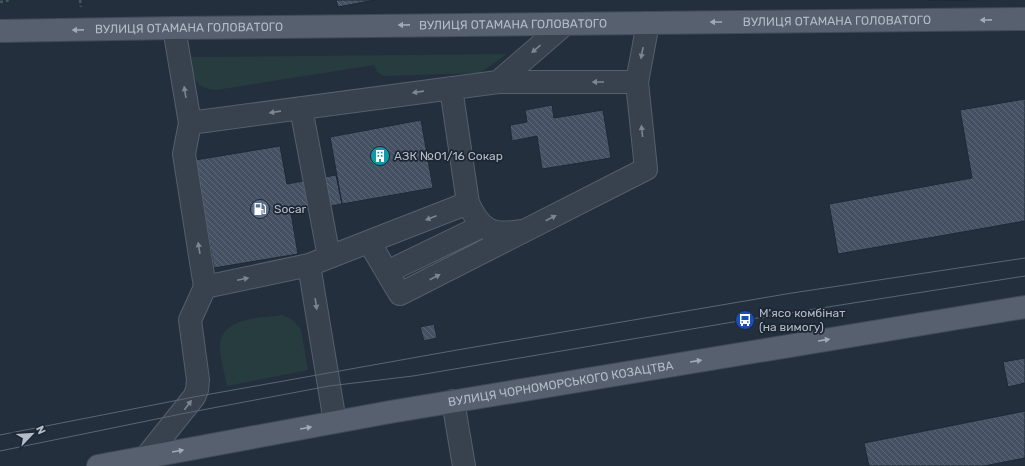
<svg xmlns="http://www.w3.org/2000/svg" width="1025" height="466" font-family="Rubik,sans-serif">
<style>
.green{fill:#263c3f}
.building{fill:url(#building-back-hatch);stroke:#1f2835}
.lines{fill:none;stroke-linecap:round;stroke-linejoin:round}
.minor-casing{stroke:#565f6c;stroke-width:24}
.major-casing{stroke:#414a57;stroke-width:24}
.path{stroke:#44595c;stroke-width:2.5;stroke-dasharray:3 3;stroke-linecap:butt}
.minor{stroke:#38414e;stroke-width:22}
.major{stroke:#56606e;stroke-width:22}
.tram{stroke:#5a6575;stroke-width:1}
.oneway{fill:#a1aab7}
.oneway2{fill:#7c8592}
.labels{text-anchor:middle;stroke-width:3.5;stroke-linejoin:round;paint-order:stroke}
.street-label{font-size:12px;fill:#b4bcc9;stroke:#1d2633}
.poi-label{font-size:12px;fill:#b4bcc9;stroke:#1d2633;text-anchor:start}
</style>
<defs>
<pattern id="building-back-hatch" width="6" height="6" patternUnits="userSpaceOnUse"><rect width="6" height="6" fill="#455162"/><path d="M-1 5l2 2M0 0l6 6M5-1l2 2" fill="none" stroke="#5d6877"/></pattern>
</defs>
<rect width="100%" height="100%" fill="#242f3e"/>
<!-- green -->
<path class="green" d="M507 54 480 73 384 76 377 72 374 65 216 90C193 88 193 76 191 57Z
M282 315 293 320 301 330 308 370 227 386C225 375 219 354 220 344 223 317 262 318 282 315Z"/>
<!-- building -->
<path class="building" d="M336 0H375L338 7Z
M928 0H985V1Z
M1025 99V221L838 254 829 204 972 178 960 110Z
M552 105 554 118 603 110 611 158 542 169 537 136 512 141 510 125 527 122 525 110Z
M421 120 433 188 342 204 330 137Z
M280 146 287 184 336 175 342 204 291 213 298 254 214 268 195 160Z
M434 324 437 338 424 341 420 327Z
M1025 358V383L1008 387 1003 362Z
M1025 411V458L984 466H869L864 443Z"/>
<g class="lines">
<defs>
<path id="minor" d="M498 82 565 24
M451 88 468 203C481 231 492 236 521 231
M301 108 329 257
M190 123 498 82H637
M369 242 400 294 646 169 637 82 648 23
M309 265 335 422
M387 272 482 226
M205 287 309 265 468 203
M453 401 464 466
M146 457 194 397 197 390 198 380 190 320 205 287 184 154 190 123 174 28"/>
<g id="major">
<path id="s1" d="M0 31 174 28 1025 19"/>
<path id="s2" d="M98 466 390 412 1025 307"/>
</g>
</defs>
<!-- minor casing -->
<use href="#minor" class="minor-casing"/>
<!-- major casing -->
<use href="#major" class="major-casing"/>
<!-- path -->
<path class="path" d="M80 0 81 7
M0 2 11 0"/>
<!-- minor -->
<use href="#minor" class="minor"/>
<!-- major -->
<use href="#major" class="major"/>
<!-- tram -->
<path class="tram" d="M0 435 194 397 457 350 792 293 1025 258
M0 451 181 414 329 386 413 376 745 320 1025 276"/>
</g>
<!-- one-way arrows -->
<defs><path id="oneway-solid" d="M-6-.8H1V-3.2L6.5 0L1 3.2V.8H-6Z"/></defs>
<g class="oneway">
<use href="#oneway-solid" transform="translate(986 20) rotate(179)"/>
<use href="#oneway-solid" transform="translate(716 22) rotate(180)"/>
<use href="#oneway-solid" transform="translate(404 25) rotate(179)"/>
<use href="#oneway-solid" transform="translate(78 30) rotate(179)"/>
<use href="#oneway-solid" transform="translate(824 340) rotate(-9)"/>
<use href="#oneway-solid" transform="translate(696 361) rotate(-9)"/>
<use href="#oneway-solid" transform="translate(306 428) rotate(-10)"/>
<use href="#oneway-solid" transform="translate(178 451) rotate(-10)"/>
</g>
<g class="oneway2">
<use href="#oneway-solid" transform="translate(536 49) rotate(139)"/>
<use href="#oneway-solid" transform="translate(642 53) rotate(101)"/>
<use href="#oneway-solid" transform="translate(598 82) rotate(-180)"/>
<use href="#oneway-solid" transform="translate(185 92) rotate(-99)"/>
<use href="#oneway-solid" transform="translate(418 92) rotate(172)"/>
<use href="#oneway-solid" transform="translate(275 112) rotate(172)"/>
<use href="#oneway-solid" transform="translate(642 131) rotate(-96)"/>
<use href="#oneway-solid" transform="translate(431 218) rotate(159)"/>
<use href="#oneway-solid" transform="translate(551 218) rotate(-27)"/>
<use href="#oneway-solid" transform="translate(199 248) rotate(-99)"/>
<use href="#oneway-solid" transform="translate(435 277) rotate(-27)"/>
<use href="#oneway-solid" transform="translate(243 279) rotate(-12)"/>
<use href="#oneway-solid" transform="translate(316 304) rotate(81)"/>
<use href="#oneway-solid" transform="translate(188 405) rotate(-53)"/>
</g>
<!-- icons -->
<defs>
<symbol id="building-disc" viewBox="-11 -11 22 22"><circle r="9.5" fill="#0f9aa8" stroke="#1d2633"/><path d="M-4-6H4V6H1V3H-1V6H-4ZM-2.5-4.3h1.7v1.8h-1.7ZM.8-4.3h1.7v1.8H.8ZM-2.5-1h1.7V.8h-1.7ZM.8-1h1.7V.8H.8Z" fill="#fff"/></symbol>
<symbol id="fuel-disc" viewBox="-11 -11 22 22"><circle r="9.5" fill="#5c6f8a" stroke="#1d2633"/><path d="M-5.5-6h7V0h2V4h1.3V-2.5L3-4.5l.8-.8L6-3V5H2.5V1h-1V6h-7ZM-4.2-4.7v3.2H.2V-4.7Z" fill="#fff"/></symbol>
<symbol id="bus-disc" viewBox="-11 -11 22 22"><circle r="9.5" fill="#1a4fb4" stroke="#1d2633"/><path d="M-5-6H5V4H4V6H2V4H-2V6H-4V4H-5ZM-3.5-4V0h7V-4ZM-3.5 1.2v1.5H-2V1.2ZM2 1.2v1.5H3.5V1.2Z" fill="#fff"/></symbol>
</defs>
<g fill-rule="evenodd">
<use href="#building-disc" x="369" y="145" width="22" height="22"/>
<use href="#fuel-disc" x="249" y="198" width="22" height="22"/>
<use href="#bus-disc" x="734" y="309" width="22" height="22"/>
</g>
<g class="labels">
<!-- street labels -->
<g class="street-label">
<text dy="4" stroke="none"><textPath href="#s1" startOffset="837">ВУЛИЦЯ ОТАМАНА ГОЛОВАТОГО</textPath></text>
<text dy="4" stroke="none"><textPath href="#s1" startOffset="513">ВУЛИЦЯ ОТАМАНА ГОЛОВАТОГО</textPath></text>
<text dy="4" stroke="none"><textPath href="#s1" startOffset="189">ВУЛИЦЯ ОТАМАНА ГОЛОВАТОГО</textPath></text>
<text dy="4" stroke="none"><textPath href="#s2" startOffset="470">ВУЛИЦЯ ЧОРНОМОРСЬКОГО КОЗАЦТВА</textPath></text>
</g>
<!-- poi labels -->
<g class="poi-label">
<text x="394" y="160">АЗК №01/16 Сокар</text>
<text x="274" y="213">Socar</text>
<text x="759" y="317">М'ясо комбінат<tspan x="759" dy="14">(на вимогу)</tspan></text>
</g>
</g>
<!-- north arrow -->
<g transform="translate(32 434) rotate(65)" stroke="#1d2633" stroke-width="3" paint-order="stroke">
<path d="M0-3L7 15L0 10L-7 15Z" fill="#b4bcc9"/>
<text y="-6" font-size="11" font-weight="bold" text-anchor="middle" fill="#b4bcc9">N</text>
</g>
</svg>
